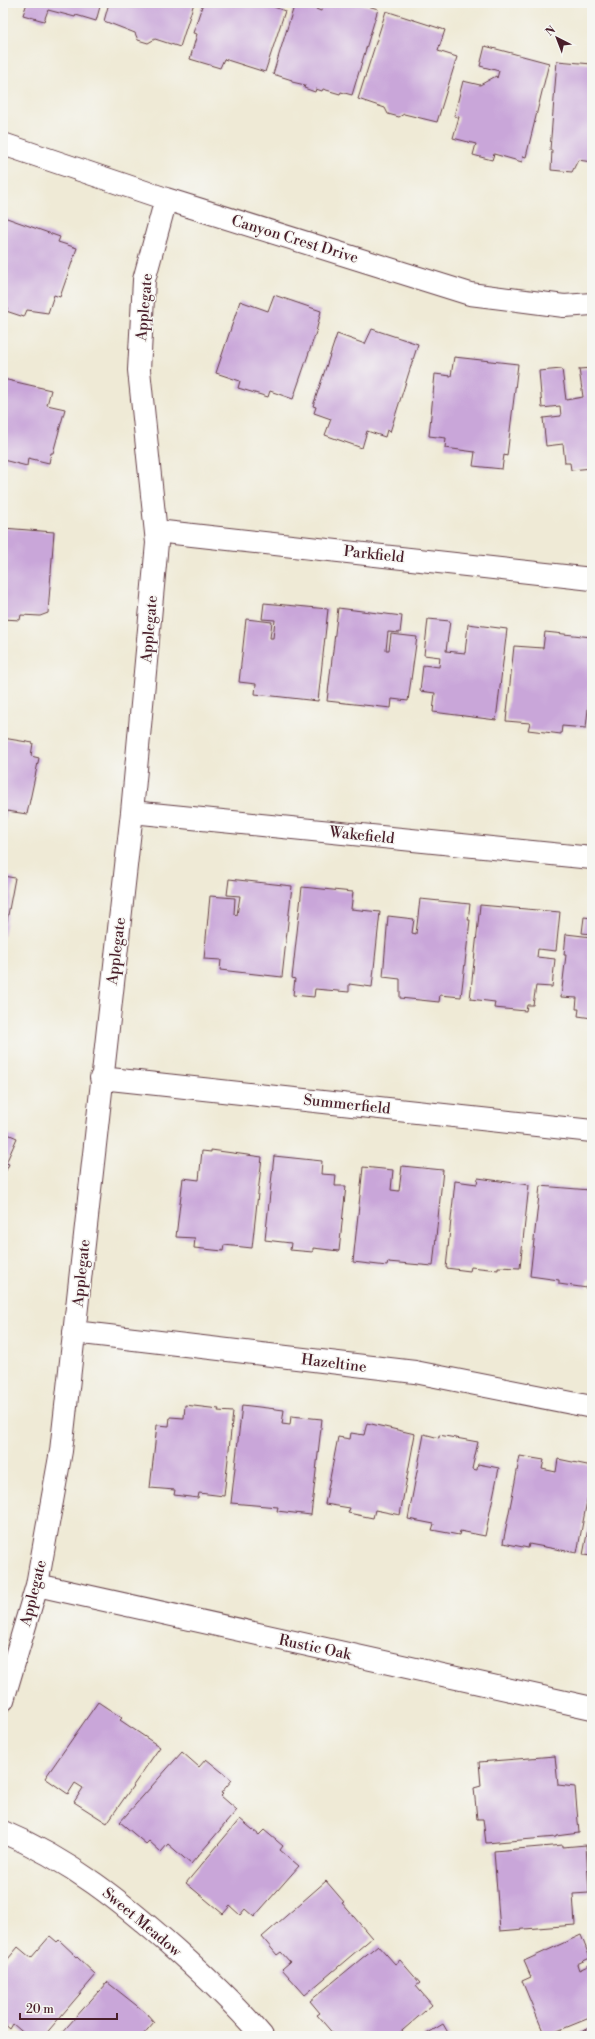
<svg xmlns="http://www.w3.org/2000/svg" width="595" height="2039" font-family="'Libre Bodoni',serif">
<style>
.building{fill:#c9a6d9}
.lines{fill:none;stroke-linecap:round;stroke-linejoin:round}
.minor-casing{stroke:#633d45;stroke-width:24}
.minor{stroke:#fff;stroke-width:22}
.labels{text-anchor:middle;stroke-width:3;stroke-linejoin:round;paint-order:stroke}
.street-label{font-size:15px;fill:#4a1f2b;stroke:#f6f6f2}
</style>
<rect width="100%" height="100%" fill="#f6f6f2"/>
<filter id="ink" filterUnits="userSpaceOnUse"><feTurbulence type="fractalNoise" baseFrequency=".025" numOctaves="2"/><feDisplacementMap in="SourceGraphic" scale="8" xChannelSelector="R" yChannelSelector="G"/><feConvolveMatrix kernelMatrix="1 2 1 2 8 2 1 2 1" color-interpolation-filters="sRGB"/></filter>
<filter id="wash" filterUnits="userSpaceOnUse"><feTurbulence type="fractalNoise" baseFrequency=".012" numOctaves="4" result="noise"/><feDisplacementMap in="SourceGraphic" scale="16" xChannelSelector="R" yChannelSelector="G"/><feGaussianBlur stdDeviation="0.9" result="paint"/><feColorMatrix in="noise" values="0 0 0 0 0 0 0 0 0 0 0 0 0 0 0 0 0 1.4 0 .05"/><feComposite in="paint" operator="in"/></filter>
<g filter="url(#wash)">
<rect width="100%" height="100%" fill="#efead6"/>
<g id="blocks">
<!-- building -->
<path class="building" d="M27 3H101L96 21 76 15 75 17 48 10 44 21 23 15Z
M109 3H194L180 47 155 39 148 43 138 40 135 33 104 21Z
M203 3H276L274 7 285 11 265 72 224 59 220 68 190 59 197 34 193 33Z
M295 3H315L316 9 321 11 324 3H358L378 9 352 95 341 92 340 94 323 89 322 91 316 89 315 92 304 88 305 85 292 82V80L273 74Z
M386 11 445 30 438 51 457 57 437 122 404 114 399 117 388 114 385 108 358 99Z
M485 46 549 63 526 157 523 156 522 162 494 154 492 160 473 155 476 144 453 138 459 117 454 116 463 81 480 85 496 76 497 78 499 71 480 66Z
M557 61 592 64V162L578 160 572 172 551 170 552 150H550Z
M4 217 60 237 58 242 77 248 60 297 54 295 48 313 27 310 24 317 6 311 8 307 3 305Z
M274 295 321 311 316 332 293 399 270 391 268 397 238 388 240 381 216 373 240 301 268 311Z
M372 329 418 344 390 432 387 430 385 437 367 431 362 448 325 435 331 419 314 413 316 407 313 406 337 334 365 344Z
M454 357 518 364 507 456 504 455 502 469 473 466 475 452 445 448 446 438 429 436 435 374 451 376Z
M592 368V468L571 470 570 463H565L563 444 546 446 543 418 561 416 560 406 542 408 539 371 562 369 566 400 583 397 579 369Z
M3 379 51 390 47 405 65 409 53 453H51L49 463 28 458 27 466 3 460Z
M3 528 54 532 48 613 40 616 21 615 20 620 3 619Z
M264 603 328 609 318 701 255 694 256 684 239 682 246 619 272 622 270 638H273L275 620 262 619Z
M338 608 402 616 400 633 388 632 386 650H389L391 634 417 637 408 701 392 699 391 708 327 701Z
M428 619 450 621 446 651 465 653 468 624 507 629 496 720 433 712 435 693 420 691 423 665 439 667 440 657 424 655Z
M545 632 592 637V671L586 728 562 726 561 734 528 730 530 723 506 721 514 646 543 648Z
M3 738 33 743 31 756 39 758 27 814 7 811 6 819H3Z
M3 876 15 878 4 936H3Z
M229 879 292 886 282 977 220 970 221 960 204 959 210 896 235 898 234 914 237 915 240 896 227 895Z
M302 887 353 892 351 909 380 912 372 987 349 984V992L315 989 314 997 293 995 295 979 292 978Z
M420 899 470 904 468 920H470L461 997 440 995 439 1002 400 998V979L383 977 388 916 414 919 412 933 416 934Z
M480 905 560 912 556 951 538 949 537 957 555 959 552 987 536 986 533 1005H527L526 1011 494 1008 495 1002 470 999Z
M584 917 592 918V934L582 933Z
M566 934 592 937 590 952H592V1018L578 1016 579 1009H576L577 998 561 997 566 955H564Z
M3 1132 17 1138 6 1163 9 1164 3 1177Z
M211 1150 262 1157 252 1248 224 1245 223 1251 194 1248 195 1238 176 1237 183 1178 199 1180 202 1151 211 1152Z
M274 1156 322 1161 321 1174 336 1175 335 1186H346L339 1251 313 1248V1252L290 1250 291 1243 265 1240Z
M402 1166 443 1170 433 1266 388 1262 387 1266 353 1262 363 1167 393 1170 391 1190 399 1191Z
M478 1178 529 1185 520 1268 498 1267V1270L471 1267 470 1271 446 1268 455 1181 477 1184Z
M540 1186 590 1190V1192H592V1280L588 1279 587 1288 559 1284V1280L530 1276Z
M185 1405 219 1409 218 1411 233 1412 224 1496 199 1493 198 1498 174 1495 175 1490 150 1488 157 1425 169 1426 170 1417 184 1418Z
M242 1405 284 1410 282 1424 290 1425 291 1416 322 1419 311 1515 277 1511 278 1507 231 1503Z
M367 1423 415 1434 400 1515 375 1510 373 1518 348 1513 350 1508 325 1504 338 1437 350 1439 351 1433 364 1435Z
M424 1434 439 1438V1435L478 1442 472 1469 477 1470 478 1464 499 1468 485 1536 460 1531 459 1535 432 1530 434 1524 408 1519Z
M520 1456 544 1460 542 1469 556 1472 558 1459 592 1466V1475L577 1553 529 1544 528 1548 503 1543Z
M591 1513H592V1556L583 1555Z
M98 1702 122 1718 120 1720 160 1747 107 1823 74 1802 83 1788 75 1783 68 1794 45 1778Z
M182 1752 199 1767 206 1759 232 1780 221 1793 223 1794 221 1796 237 1810 191 1864 168 1844 161 1852 149 1841 146 1844 120 1822Z
M555 1756 558 1785 575 1787 579 1833 556 1836V1837L486 1843 483 1819H477L474 1788 481 1786 479 1762Z
M240 1819 259 1835 264 1830 283 1846 280 1850 299 1866 254 1917 245 1909 240 1915 230 1906 223 1914 186 1883Z
M563 1845V1847L586 1845 589 1893 573 1894 575 1925 500 1931 494 1851Z
M326 1881 344 1902 342 1903 372 1938 305 1995 282 1969 290 1962 281 1952 277 1955 262 1937Z
M581 1935 590 1958 577 1964 579 1970 592 1964V2017L545 2036 522 1981 531 1977 524 1961Z
M50 1936 57 1942 59 1940 96 1975 44 2036H27L13 2024 10 2029 3 2023V1965L18 1947 31 1958Z
M378 1945 395 1964 400 1960 420 1983 416 1986 432 2005 396 2036H335L317 2015 320 2013 310 2001Z
M107 1982 146 2013 154 2022 142 2036H59Z
M443 2024 450 2036H423Z
M592 2027V2036H572Z"/>
</g>
</g>
<g filter="url(#ink)">
<use href="#blocks" fill-opacity="0" stroke="#633d45" stroke-width="1"/>
<g class="lines">
<defs>
<path id="minor" d="M3 144 166 199 470 294 564 306 592 304
M156 531 592 579
M132 812 592 858
M101 1078 592 1131
M74 1332 415 1372 592 1407
M37 1585 592 1708
M3 1700 37 1585 61 1451 132 812 157 543 139 370 144 280 166 199
M3 1832C70 1860 122 1902 176 1950 206 1977 236 2005 262 2036"/>
</defs>
<!-- minor casing -->
<use href="#minor" class="minor-casing"/>
<!-- minor -->
<use href="#minor" class="minor"/>
</g>
</g>
<g class="labels">
<!-- street labels -->
<g class="street-label">
<text transform="translate(295 239) rotate(17)" y="5">Canyon Crest Drive</text>
<text transform="translate(144 307) rotate(-85)" y="5">Applegate</text>
<text transform="translate(374 554) rotate(6)" y="5">Parkfield</text>
<text transform="translate(149 629) rotate(-85)" y="5">Applegate</text>
<text transform="translate(362 835) rotate(6)" y="5">Wakefield</text>
<text transform="translate(116 951) rotate(-83)" y="5">Applegate</text>
<text transform="translate(347 1104) rotate(6)" y="5">Summerfield</text>
<text transform="translate(81 1273) rotate(-84)" y="5">Applegate</text>
<text transform="translate(334 1363) rotate(7)" y="5">Hazeltine</text>
<text transform="translate(33 1593) rotate(-76)" y="5">Applegate</text>
<text transform="translate(315 1647) rotate(12)" y="5">Rustic Oak</text>
<text transform="translate(142 1922) rotate(40)" y="5">Sweet Meadow</text>
</g>
</g>
<!-- margin -->
<rect width="595" height="2039" fill="none" stroke="#f6f6f2" stroke-width="16"/>
<!-- north arrow -->
<g transform="translate(557 38) rotate(318)" stroke="#f6f6f2" stroke-width="3" paint-order="stroke">
<path d="M0-3L7 15L0 10L-7 15Z" fill="#4a1f2b"/>
<text y="-6" font-size="11" font-weight="bold" text-anchor="middle" fill="#4a1f2b">N</text>
</g>
<!-- scale -->
<path d="M20 2013v6h97v-6" fill="none" stroke="#4a1f2b" stroke-width="2"/>
<text x="26" y="2013" font-size="12" fill="#4a1f2b" stroke="#f6f6f2" stroke-width="3" paint-order="stroke">20 m</text>
</svg>
